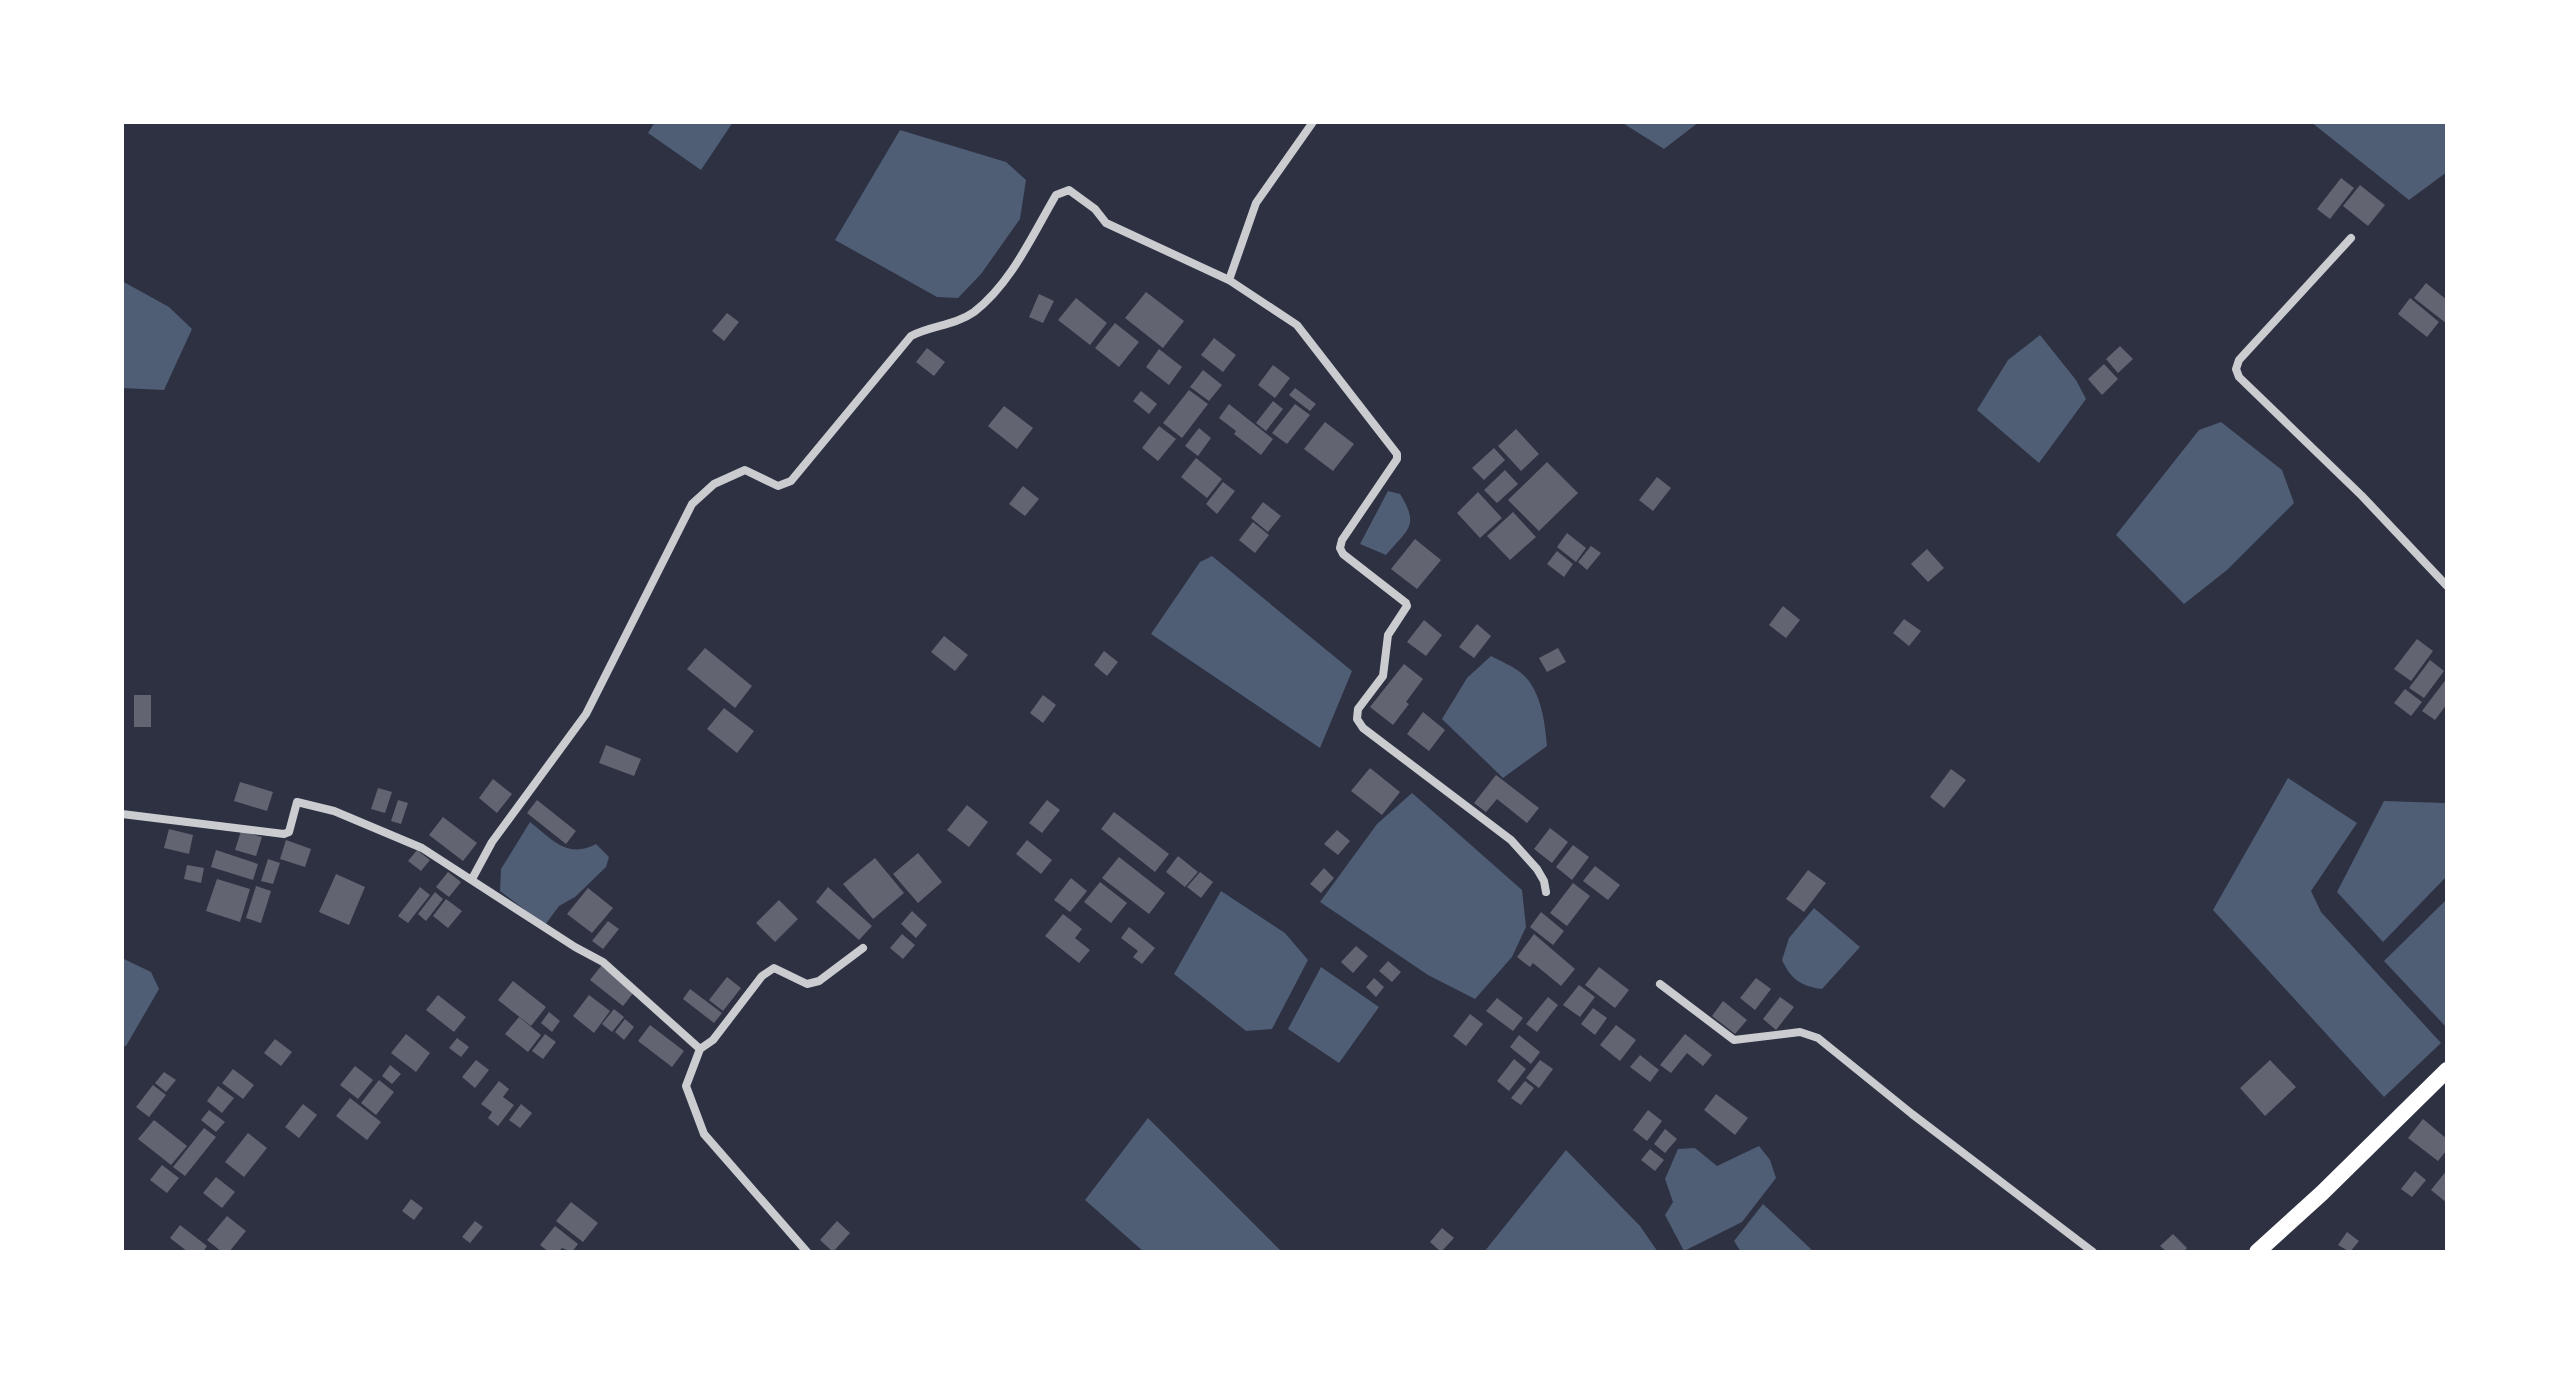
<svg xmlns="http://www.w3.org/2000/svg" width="2569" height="1374" font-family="'Noto Sans',sans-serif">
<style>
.water{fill:#4f5d75}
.building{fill:#626471}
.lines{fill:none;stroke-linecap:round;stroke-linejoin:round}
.minor{stroke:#caccd0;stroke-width:8}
.secondary{stroke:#fff;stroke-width:16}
</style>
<rect width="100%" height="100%" fill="#2d3142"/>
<!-- water -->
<path class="water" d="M655 122H733L701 170 648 133Z
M1621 122H1699L1664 149Z
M2311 122H2447V172L2409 200Z
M900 130 1006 162 1026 180 1020 219 981 274 958 298 937 297 835 240Z
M122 281 169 307 192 329 164 390 122 388Z
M2040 335 2076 380 2086 399 2039 463 1977 410 2008 360Z
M2221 422 2282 470 2294 503 2227 570 2184 604 2116 535 2199 430Z
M1388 491 1400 494C1420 526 1408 529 1386 555L1360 544Z
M1212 556 1352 671 1320 748 1151 634 1200 562Z
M1491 656C1501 661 1512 666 1520 672 1541 688 1545 722 1547 746L1503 778 1442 719 1467 678Z
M2288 778 2357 823 2311 891 2321 912 2441 1043 2384 1097 2213 910Z
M1412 793 1522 890 1526 927 1512 957 1475 999 1428 975 1320 902 1377 824Z
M2384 801 2445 803 2447 806V876L2383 942 2337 892Z
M530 822C553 840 567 859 596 844L609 857 606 867 575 897 559 906 545 925 500 891 501 869Z
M1221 891 1285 933 1308 960 1272 1029 1246 1031 1174 974Z
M2447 899V1028L2384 961Z
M1814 908 1860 947 1822 989C1800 986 1791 979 1782 960L1789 938Z
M122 958 151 972 159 989 126 1046 122 1045Z
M1321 967 1379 1007 1339 1063 1288 1029Z
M1148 1118 1282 1252H1144L1085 1200Z
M1759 1146 1770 1160 1776 1178 1742 1222 1684 1251 1665 1215 1673 1202 1665 1179 1678 1149 1695 1148 1717 1166Z
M1566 1150 1640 1226 1658 1252H1484Z
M1763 1204 1814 1252H1741L1734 1241Z"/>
<!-- building -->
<path class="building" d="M2341 178 2354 188 2330 219 2317 209Z
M2360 185 2385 205 2368 226 2343 206Z
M2426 283 2447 300V324L2414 298Z
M1146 292 1184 321 1163 348 1125 318Z
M1039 294 1054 301 1043 323 1029 317Z
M1076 298 1107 323 1090 345 1058 320Z
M2410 298 2439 322 2427 337 2398 314Z
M727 313 739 322 724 341 712 331Z
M1115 323 1139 342 1119 367 1095 348Z
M1214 338 1236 355 1223 372 1201 355Z
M2120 346 2133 359 2118 373 2106 359Z
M927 348 945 362 934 376 916 362Z
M1159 349 1182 367 1169 385 1146 367Z
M2104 364 2118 379 2102 395 2088 379Z
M1273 365 1290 378 1275 398 1258 385Z
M1203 370 1222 385 1209 401 1190 387Z
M1295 388 1316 404 1310 411 1289 395Z
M1189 390 1208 404 1182 438 1163 423Z
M1141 391 1157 404 1149 414 1133 401Z
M1273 401 1283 409 1266 431 1256 423Z
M1229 404 1273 439 1261 455 1234 434 1236 431 1219 418Z
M1295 404 1310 415 1287 444 1272 433Z
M1004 406 1033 428 1017 449 988 426Z
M1325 422 1354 444 1333 471 1304 449Z
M1159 426 1176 439 1158 461 1142 448Z
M1199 428 1211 438 1198 456 1185 446Z
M1516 429 1539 454 1521 471 1498 446Z
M1494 448 1505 460 1484 480 1472 468Z
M1196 458 1222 479 1207 498 1181 477Z
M1547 462 1578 493 1539 531 1508 500Z
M1505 470 1518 484 1497 503 1484 490Z
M1657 477 1671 488 1653 511 1639 500Z
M1223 482 1235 491 1217 514 1206 504Z
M1023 486 1039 499 1025 516 1009 504Z
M1478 492 1502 518 1480 538 1457 513Z
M1263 502 1281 516 1268 532 1251 518Z
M1513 512 1536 537 1510 560 1487 536Z
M1253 522 1269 535 1255 553 1239 540Z
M1567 533 1586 548 1576 562 1557 547Z
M1415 539 1441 560 1417 589 1391 569Z
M1591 546 1601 553 1587 570 1578 562Z
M1927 549 1944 568 1928 582 1911 564Z
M1557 551 1573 564 1564 577 1547 564Z
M1783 606 1800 620 1786 638 1769 625Z
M1904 619 1921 631 1909 646 1893 633Z
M1424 620 1442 635 1426 656 1407 642Z
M1477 624 1491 636 1474 658 1459 647Z
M944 636 968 655 955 671 931 652Z
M2417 639 2433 651 2411 681 2394 669Z
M705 648 752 686 735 708 687 669Z
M1558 648 1566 662 1547 672 1539 658Z
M1104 651 1118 662 1107 676 1094 665Z
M2430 660 2444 671 2424 698 2409 688Z
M1404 664 1423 679 1406 702 1409 704 1393 725 1370 707Z
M2447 678V704L2435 720 2422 711Z
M2405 689 2422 702 2411 716 2394 703Z
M134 695H151V727H134Z
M1043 695 1056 705 1043 723 1030 713Z
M724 708 754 731 737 753 707 729Z
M1423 712 1445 730 1429 751 1407 734Z
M606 745 641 759 634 776 599 763Z
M1370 768 1400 792 1382 815 1351 791Z
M1951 769 1966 780 1944 808 1930 797Z
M1496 775 1539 808 1527 823 1497 799 1486 812 1474 803Z
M493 779 512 794 497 813 479 798Z
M240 782 273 792 267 811 234 801Z
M378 788 392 792 385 813 371 809Z
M398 800 408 803 401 824 391 821Z
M537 800 576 831 566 844 527 813Z
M1047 800 1060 810 1042 833 1029 823Z
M967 805 988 822 969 847 947 830Z
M1114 812 1169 854 1155 872 1101 829Z
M443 817 477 843 463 861 429 835Z
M1550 828 1568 842 1552 863 1534 849Z
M169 829 193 835 189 854 164 848Z
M1337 830 1350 841 1338 855 1324 844Z
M241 831 262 837 256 856 235 850Z
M286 840 311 849 305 867 280 859Z
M1027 840 1052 860 1041 874 1016 854Z
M1573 845 1589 857 1572 880 1556 867Z
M216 850 258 864 253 880 211 867Z
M417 850 430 860 421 871 408 861Z
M918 853 942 882 918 903 893 874Z
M1178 856 1198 872 1185 887 1166 872Z
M1119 857 1165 893 1149 914 1102 878Z
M875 858 904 893 873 919 843 884Z
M268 859 280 863 273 884 261 881Z
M187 865 204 868 201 883 184 879Z
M1595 866 1620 885 1608 900 1583 881Z
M1324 868 1334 878 1321 893 1310 884Z
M1808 870 1826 883 1804 912 1786 899Z
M448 872 461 882 449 897 436 887Z
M1200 872 1213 882 1201 898 1187 887Z
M336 874 365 887 349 925 319 912Z
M1071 878 1087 891 1070 912 1054 900Z
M217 879 250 889 240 922 206 911Z
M1100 882 1127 903 1111 923 1084 902Z
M1573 883 1590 896 1567 926 1550 913Z
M256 886 271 891 261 923 246 918Z
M420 887 430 895 408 923 398 916Z
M828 887 872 926 859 940 816 902Z
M588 888 613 908 592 933 567 914Z
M435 892 443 899 426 921 418 914Z
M446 899 462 911 448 928 433 916Z
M779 900 798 919 775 942 756 923Z
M912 911 927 925 916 938 901 924Z
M1541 912 1564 931 1553 945 1530 927Z
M1063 914 1082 929 1075 938 1090 950 1079 963 1045 936Z
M608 921 619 929 603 949 592 941Z
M1129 927 1155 948 1142 964 1133 957 1138 951 1121 938Z
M902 934 915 945 903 959 890 948Z
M1534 934 1575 969 1561 986 1533 963 1530 967 1517 957Z
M1356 946 1368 956 1353 973 1341 962Z
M1388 961 1401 972 1392 982 1379 971Z
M601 966 634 992 623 1006 590 980Z
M1599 967 1629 990 1615 1008 1585 985Z
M727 977 741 988 723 1011 709 1000Z
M1374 978 1384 987 1376 997 1366 987Z
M1756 978 1771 989 1755 1010 1740 998Z
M513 981 546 1007 531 1026 498 1000Z
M1579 985 1595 997 1580 1017 1563 1005Z
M690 989 722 1013 714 1023 683 999Z
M438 995 466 1017 454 1032 426 1010Z
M589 995 610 1011 594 1033 573 1016Z
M1548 997 1558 1005 1537 1032 1526 1024Z
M1780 997 1794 1007 1776 1030 1763 1019Z
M1497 998 1523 1018 1513 1031 1486 1011Z
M1723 1001 1747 1020 1735 1034 1712 1016Z
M1593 1008 1607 1018 1595 1035 1581 1024Z
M614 1009 624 1017 612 1032 602 1024Z
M549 1012 560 1021 552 1032 541 1023Z
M1470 1014 1483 1024 1466 1046 1453 1036Z
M519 1017 541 1035 528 1052 505 1034Z
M625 1019 634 1027 624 1040 615 1032Z
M650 1025 684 1051 672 1067 638 1041Z
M1616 1025 1636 1040 1620 1061 1600 1045Z
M406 1034 430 1053 416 1072 391 1053Z
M545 1034 556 1042 543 1059 532 1051Z
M1685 1034 1712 1055 1703 1066 1687 1053 1671 1073 1660 1065Z
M1519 1035 1540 1052 1531 1064 1510 1047Z
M457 1038 469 1047 461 1057 449 1048Z
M275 1039 292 1052 281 1066 264 1053Z
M1640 1055 1659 1070 1650 1082 1630 1067Z
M1514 1059 1526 1069 1509 1091 1497 1081Z
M476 1060 489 1070 475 1088 462 1077Z
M1540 1060 1553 1069 1539 1088 1526 1078Z
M2270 1060 2296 1087 2265 1116 2240 1088Z
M390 1065 401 1074 392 1084 382 1076Z
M355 1066 373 1080 358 1099 340 1085Z
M233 1069 254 1085 243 1099 222 1083Z
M164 1072 176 1080 166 1092 155 1083Z
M379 1080 394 1092 376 1115 361 1103Z
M499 1081 509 1089 503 1097 514 1105 498 1126 488 1118 492 1112 481 1104Z
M1525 1081 1534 1088 1521 1105 1511 1098Z
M153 1085 166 1095 149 1117 136 1107Z
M218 1086 234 1098 222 1113 207 1101Z
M1716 1094 1748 1118 1735 1135 1704 1110Z
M350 1098 381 1122 367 1140 336 1116Z
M303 1104 317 1115 299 1138 285 1127Z
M521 1104 532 1113 520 1128 509 1120Z
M209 1110 225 1122 216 1132 201 1120Z
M1648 1110 1662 1121 1647 1141 1633 1130Z
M2423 1119 2447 1139V1150L2438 1161 2408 1138Z
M154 1120 187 1146 171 1165 138 1139Z
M204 1128 216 1137 185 1176 173 1167Z
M1665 1129 1677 1139 1665 1153 1654 1144Z
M248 1133 267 1148 244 1177 225 1162Z
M1650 1149 1664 1160 1655 1171 1641 1160Z
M162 1165 179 1178 167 1193 150 1180Z
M2447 1170V1203L2431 1190Z
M2415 1171 2426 1180 2412 1197 2401 1189Z
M216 1177 235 1192 222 1208 203 1193Z
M411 1199 423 1208 414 1220 402 1211Z
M571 1202 598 1223 583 1242 556 1221Z
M227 1216 246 1231 229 1252H222L207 1240Z
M475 1221 483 1227 470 1243 462 1237Z
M837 1221 850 1233 833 1252 820 1240Z
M180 1225 207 1246 203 1252H188L170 1238Z
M555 1226 578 1244 572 1252 562 1248 558 1252H549L540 1245Z
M1442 1228 1454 1238 1441 1252 1430 1242Z
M2347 1232 2359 1241 2350 1252 2338 1245Z
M2173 1234 2187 1248 2184 1252H2167L2160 1246Z"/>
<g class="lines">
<!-- minor -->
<path class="minor" d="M2351 238 2239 360 2236 369 2239 377 2362 496 2447 586
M1229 280 1297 325 1397 454V459L1342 540 1340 548 1343 554 1406 603 1407 606 1388 635 1383 676 1358 709 1357 719 1363 728 1511 840 1537 869 1544 881 1546 892
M122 814 284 834 289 832 297 802 334 811 422 848 575 947 603 962 700 1049
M472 879 492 842 586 714 692 504 714 484 745 470 778 486 791 481 911 336C932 325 954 326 974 312 1011 284 1033 234 1056 195L1069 190 1095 209 1106 223 1229 280 1256 203 1313 122
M1660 984 1734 1040 1800 1032 1818 1038 1912 1114 2093 1252
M807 1252 704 1134 686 1086 700 1049 713 1040 762 976 774 968 807 984 819 981 863 948"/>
<!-- secondary -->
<path class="secondary" d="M2257 1252 2322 1193 2447 1070"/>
</g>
<!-- border -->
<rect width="2569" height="1374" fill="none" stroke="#ffffff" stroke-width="248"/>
</svg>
